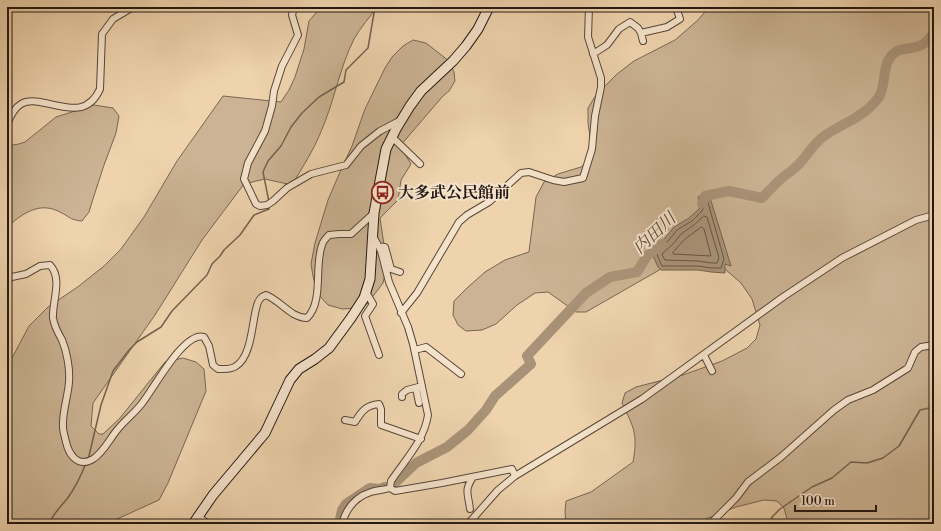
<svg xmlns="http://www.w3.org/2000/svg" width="941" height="531" font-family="'Libre Bodoni','Noto Serif JP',serif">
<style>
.green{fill:#cbb393;stroke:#776652}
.water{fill:#a99378;stroke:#73624f}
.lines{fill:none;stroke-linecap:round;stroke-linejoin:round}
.shore{stroke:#665645;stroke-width:1}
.stream{stroke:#73624f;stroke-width:1.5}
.river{stroke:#a99378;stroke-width:10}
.street-casing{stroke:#564739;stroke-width:8}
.secondary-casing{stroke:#231812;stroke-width:11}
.street{stroke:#f4e2ca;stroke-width:6}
.secondary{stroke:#f4e2ca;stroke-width:9}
.labels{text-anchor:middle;stroke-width:4;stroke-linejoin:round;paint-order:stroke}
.poi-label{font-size:16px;font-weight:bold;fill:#231812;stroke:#f4e2ca;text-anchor:start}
.water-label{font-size:17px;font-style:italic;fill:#59493b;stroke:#f4e2ca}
</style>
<rect width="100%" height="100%" fill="#eed3ad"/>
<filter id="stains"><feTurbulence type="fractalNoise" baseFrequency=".005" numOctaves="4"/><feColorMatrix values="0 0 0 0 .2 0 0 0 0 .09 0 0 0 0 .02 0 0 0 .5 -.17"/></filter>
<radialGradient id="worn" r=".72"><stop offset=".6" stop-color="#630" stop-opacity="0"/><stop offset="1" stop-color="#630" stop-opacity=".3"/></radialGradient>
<!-- green -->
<path class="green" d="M321 7H377C370 17 360 28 354 39 339 69 334 103 320 134 313 151 302 168 292 185L265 179 244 184 202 240 155 315 93 403 91 426 99 434H103L120 418 165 362 183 358 196 362 204 369 206 391 168 483 159 500 106 524H7V373L11 360 29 326 48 307 79 286 104 266 121 249 144 217 177 161 223 96 281 102 289 90 295 77 304 49 309 21Z
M709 7H934V524H784L787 519 784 508 777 501 764 500 736 507 693 524H566L565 512 566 501 591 492 633 462C638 434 634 428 622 403L625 393 636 387 683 375 722 361 747 348 756 339 760 325 752 299 741 283 725 269 712 261 661 269 586 312H576L548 292 535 293 517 305 496 324 482 330 466 331 458 325 453 315 454 301 467 288 485 272 505 260 529 252 536 197 544 182 558 174 581 167 589 162 591 143 588 123V108L596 95 617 74 634 61 675 40 698 20Z
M413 40 426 43 449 61 454 72 455 81 449 91 443 96 400 146 411 164 401 180 398 200 380 218 387 265 383 283 367 304 356 308 342 309 328 305 317 293 313 276 311 264 315 243 328 200 340 172 352 146 365 109 385 68 392 57 403 46Z
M94 105 113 108 119 116 116 133 104 165 92 202 89 212 82 221C71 220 71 218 62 213 58 211 52 208 47 208 33 206 16 218 7 228V146L19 144 25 142 56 117Z"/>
<!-- water -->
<path class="water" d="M708 191 731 266 725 264V273L711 272 698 270H661L658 267 651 251 666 237 674 227 689 218 700 208 698 197Z"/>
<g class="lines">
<!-- shore -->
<path class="shore" d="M704 198 707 199 724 259 721 268H711L698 266H662L656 252 669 240 677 230 692 221 702 211 704 207 702 200Z
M704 216 707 217 719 258 717 263H712L698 261 665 260 662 255 663 253 673 244 681 234 694 225Z
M702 227 704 229 711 256 673 254V252L685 239Z"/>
<!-- stream -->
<path class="stream" d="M269 202 263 172 268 161 281 146 291 127 302 113 319 97 344 82 346 70 368 48 375 7
M88 460 101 405 113 371 129 350 137 342 161 327 172 311 207 275 212 264 220 256 224 250 240 235 254 215 269 209V206
M49 524C53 514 60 507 67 499 75 488 81 476 86 463
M768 524 773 516 780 509 812 487 832 478 851 462 867 463 883 458 899 446 920 410 934 407"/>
<!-- river -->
<path class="river" d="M702 204 705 196 729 191 762 198C769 191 775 184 782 178 787 174 793 170 798 165 807 156 813 144 823 137 837 126 855 121 869 108 872 105 877 100 879 97 887 83 881 66 893 54 904 43 920 56 934 32
M395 483 416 463 447 447 468 430 486 410 495 396 531 364 527 356 586 293 610 277 637 272 647 256 662 244
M339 524 342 510 346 504 370 488 380 489 385 487"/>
<defs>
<path id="street" d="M294 7 292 15 298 35 282 66 274 91 272 106 265 131 248 163 244 179 256 204 260 206 267 205 273 201 287 188 311 174 346 165 361 146 380 131 401 120
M641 33 643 41
M593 54 607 45 619 29 630 22 638 28 641 33 667 27 680 19 676 7
M7 124C10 117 14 108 21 104 26 101 34 101 40 102 64 106 87 118 100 89L102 34 113 19 133 7
M392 137 420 164
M373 236 381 251 389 282 408 327 413 344 428 415C424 441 405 460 391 481L390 488
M378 246 385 247 391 269 400 272
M7 278 26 274 40 266 50 265C63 279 52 301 53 318 54 326 58 333 62 340 67 352 70 369 69 382 68 397 62 412 63 427 63 432 65 437 66 442 69 455 78 468 93 459 104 452 110 438 118 429 126 419 136 412 143 402 154 388 185 330 204 337L209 346 213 365 218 369C224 369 231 370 236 366 251 357 252 325 256 309 257 305 258 300 261 298 262 296 265 296 266 295 281 301 291 318 307 318 324 301 314 266 322 245 323 241 326 238 329 235L339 234H351L374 213
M366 292 373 304 365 316 379 355
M401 313 417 293 459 222 467 215 489 202 521 173 529 172 553 180 564 182 583 178 592 149 595 116 601 87V78L588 37 589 7
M415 350 426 347 461 374
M704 355 712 371
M416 388 419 403
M402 397V394L407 390 422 386
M345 420 355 422C361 412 366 405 379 404L381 409V425L421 439
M470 509C468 493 464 491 473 477
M197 516 209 524
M342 524C346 509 355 497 371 492 377 490 384 490 390 488L395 491 442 483 512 469 515 476
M468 524 498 490 515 476 642 399 783 297 842 258 916 220 934 215
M710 524 736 498 748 482 781 457 834 410 848 400 873 390 908 368 915 352 921 347 934 345"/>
<path id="secondary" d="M193 524 213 495 265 433 290 380 299 369 315 359 329 348 351 318 364 298 370 279 374 213 386 149 396 129 410 106 421 91 453 61 466 46 478 29 489 7"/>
</defs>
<!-- street casing -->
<use href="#street" class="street-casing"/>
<!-- secondary casing -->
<use href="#secondary" class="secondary-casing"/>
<!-- street -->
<use href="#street" class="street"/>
<!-- secondary -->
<use href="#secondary" class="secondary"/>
</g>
<!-- icons -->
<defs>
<symbol id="bus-ring" viewBox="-11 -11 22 22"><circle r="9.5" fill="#f4e2ca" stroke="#8f2418" stroke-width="1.5"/><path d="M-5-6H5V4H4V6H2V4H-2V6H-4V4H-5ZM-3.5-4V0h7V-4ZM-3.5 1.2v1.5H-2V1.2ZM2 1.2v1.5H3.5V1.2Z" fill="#8f2418"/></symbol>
</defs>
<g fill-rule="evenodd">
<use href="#bus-ring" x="370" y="180" width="25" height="25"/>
</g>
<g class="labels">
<!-- poi labels -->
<g class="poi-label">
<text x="398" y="198">大多武公民館前</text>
</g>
<!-- water labels -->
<g class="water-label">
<text transform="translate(654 233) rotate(-43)" y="6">内田川</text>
</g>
</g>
<!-- margin -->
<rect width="941" height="531" fill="none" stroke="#eed3ad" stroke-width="24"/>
<rect x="8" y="8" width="925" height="515" fill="none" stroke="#231812" stroke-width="2"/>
<rect x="12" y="12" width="917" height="507" fill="none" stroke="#231812"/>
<!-- scale -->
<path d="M795 505v6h81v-6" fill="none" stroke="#231812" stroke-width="2"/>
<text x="801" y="505" font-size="12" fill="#231812" stroke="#f4e2ca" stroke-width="3" paint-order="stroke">100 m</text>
<rect width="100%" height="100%" filter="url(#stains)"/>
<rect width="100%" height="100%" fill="url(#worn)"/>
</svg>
